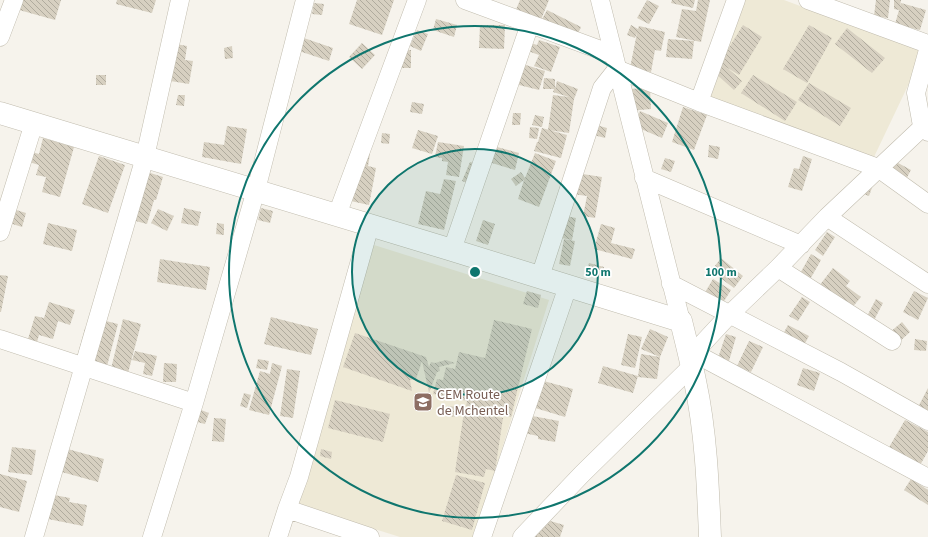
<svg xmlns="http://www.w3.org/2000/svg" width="928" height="537" font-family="'Source Sans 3',sans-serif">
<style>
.education{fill:#eee9d6}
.building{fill:url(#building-back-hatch)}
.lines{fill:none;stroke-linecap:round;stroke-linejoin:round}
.minor-casing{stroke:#c1bcae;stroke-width:19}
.tertiary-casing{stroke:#c1bcae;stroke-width:23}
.minor{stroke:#fff;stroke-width:18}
.tertiary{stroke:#fff;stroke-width:22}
.ring{fill:none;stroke:#0f766e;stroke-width:2}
.labels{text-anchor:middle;stroke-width:3.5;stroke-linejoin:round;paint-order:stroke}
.education-label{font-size:14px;fill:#785e54;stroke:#fff;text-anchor:start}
.centre{fill:#0f766e;stroke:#fff;stroke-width:2}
.ring-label{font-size:12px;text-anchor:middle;font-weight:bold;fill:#0f766e;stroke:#fff;stroke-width:3.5;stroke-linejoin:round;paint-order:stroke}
</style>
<defs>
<pattern id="building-back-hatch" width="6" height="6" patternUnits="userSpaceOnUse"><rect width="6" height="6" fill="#d7d0c1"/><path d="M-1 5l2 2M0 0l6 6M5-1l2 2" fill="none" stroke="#b0ab9e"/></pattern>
</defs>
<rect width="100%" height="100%" fill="#f6f3ec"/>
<!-- education -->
<path class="education" d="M745 0H784L924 52 873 159 707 96Z
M374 245 549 300 474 537H400L298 505Z"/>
<!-- building -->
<path class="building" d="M14 0H61L55 20 12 8Z
M117 0H156L152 13 116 4Z
M357 0H394L382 35 349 24Z
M520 0H549L540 22 515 12Z
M647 0 659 6 649 24 637 18Z
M672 0H695L693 8 671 3Z
M698 0H710L701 42 676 37 682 9 696 11Z
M876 0H890L888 18 874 16Z
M894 0H901L900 6 901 3 926 10 920 30 895 24 899 10 894 9Z
M314 3 324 4 322 15 312 14Z
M547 10 581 27 576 38 541 21Z
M436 19 457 25 454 37 433 30Z
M480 25H505L504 49 479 48Z
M631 25 638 29 639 26 665 32 661 51 655 50 651 72 630 68 637 33 635 38 627 35Z
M743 25 762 37 739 75 726 67 742 81 734 90 714 72Z
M809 25 832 38 807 83 783 69Z
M847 28 885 58 872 73 835 44Z
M417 30 428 34 421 51 410 46Z
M298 36 333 48 329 61 293 49Z
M668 39 694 41 692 59 666 57Z
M539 40 560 47 551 72 534 66 539 55 525 50 528 42 537 45Z
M165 42 187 46 185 60 193 61 189 84 158 79Z
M362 43 375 55 362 69 349 57Z
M232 46 233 58 225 59 224 48Z
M411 50V68H390V51Z
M513 61 545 71 539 90 507 82Z
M96 75H106V85H96Z
M753 75 797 102 785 121 741 93Z
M544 78 555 79V89L557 81 578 89 574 99 569 133 548 130 553 95 569 97 553 92 554 89H543Z
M809 83 851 108 840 126 798 100Z
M650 88 651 109 629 111 628 89Z
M178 95H185L184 106 176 105Z
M412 102 424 104 422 114 410 112Z
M683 107 707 115 694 150 672 142Z
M640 111 668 123 662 138 634 126Z
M513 113H521L520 125H512Z
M535 115 544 117 542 127 532 125Z
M589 123 607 128 605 138 586 133Z
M227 126 247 129 241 164 202 157 204 142 224 145Z
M530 127 539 128 537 139 529 138Z
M542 128 567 135 561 158 534 151 537 142H538Z
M418 130 438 136 432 154 412 148Z
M382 133 390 134 389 144 381 143Z
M43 138 74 147 60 197 42 192 46 177 36 175 39 165 29 162 21 149 39 154Z
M438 142 464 146 459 177 446 175 448 162 442 161V158L435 157Z
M486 144 519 153 515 170 482 160Z
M709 145 720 147 718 159 708 157Z
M355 151 370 154 368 166 376 168 369 205 346 200Z
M535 153 556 161 539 207 518 199 524 180 516 186 511 179 521 172 525 178Z
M99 156 125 165 108 213 82 204Z
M803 156 812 159 802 191 788 187 794 168 799 169Z
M887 157 911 170 905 181 881 169Z
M665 158 675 161 671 172 661 169Z
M470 162 477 164 470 184 462 181Z
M138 169 163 177 156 200H154L147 224 124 218Z
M576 173 602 177 595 218 583 216 587 196 572 194Z
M444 179 456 181 444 230 418 224 426 191 440 194Z
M873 185 869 196 856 191Z
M3 206 26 213 22 227 0 220Z
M184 208 201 212 198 226 181 223Z
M261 208 273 211 270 223 258 220Z
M158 209 174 216 167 231 151 223Z
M555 214 576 218 572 240 550 236Z
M483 220 495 224 488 245 476 241Z
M48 223 77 230 72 251 43 244Z
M217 223 224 224V235L216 234Z
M601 224 615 228 611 243 635 249 632 259 594 249Z
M827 232 835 237 823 256 815 250Z
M564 239 575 241 570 266 559 264Z
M811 254 821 260 808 283 798 277Z
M721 258 743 276 734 288 711 271Z
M160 259 210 267 206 290 157 282Z
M589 263 604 267 602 276 587 272Z
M833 268 850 281 846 286 861 297 850 310 819 286Z
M0 275 8 276 1 312H0Z
M713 279 731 290 721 306 704 294Z
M527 291 541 295 538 308 523 304Z
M914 291 928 298 918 320 903 312Z
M802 297 810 302 798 321 789 316Z
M876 299 883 303 872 324 865 320Z
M49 302 75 310 70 325 58 321 53 339 39 335 37 342 28 339 35 316 44 318Z
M271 317 318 329 311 355 264 344Z
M123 319 141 324 128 373 111 369Z
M494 320 532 329 511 417 466 406 467 401 433 394 437 379 443 380 446 367 455 369 459 352 485 358Z
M106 321 118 324 107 366 77 358 85 328 103 333Z
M902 322 910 332 898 343 889 333Z
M788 325 809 336 803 347 782 336Z
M650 329 668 337 660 357 657 379 638 377 641 354 660 357 641 349Z
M355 333 426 357 429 367 431 362 435 363 446 360 455 363 439 367 440 371 437 372 429 393 422 361 416 379 410 380 412 391 343 367Z
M628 334 642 337 635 368 621 365Z
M726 334 736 337 729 361 718 358Z
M915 339 927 341 926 351 914 350Z
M749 341 763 347 751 372 737 366Z
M135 351 157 356 152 376 143 374 145 363 132 360Z
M258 359 269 361 267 370 256 368Z
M164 363 177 364 176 382H163Z
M272 363 282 366 269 415 249 410 260 371 270 374Z
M603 366 638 376 633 393 598 383Z
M803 368 820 373 814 391 797 385Z
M287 369 300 371 293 418 280 416Z
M540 380 573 389 565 417 532 407Z
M928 388V414L917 409Z
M244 393 251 395 247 408 240 406Z
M335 400 390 414 383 442 328 428Z
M448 406 458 407 455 417 446 415Z
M201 410 209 413 205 424 197 422Z
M464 412 503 418 495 471 486 469 484 477 455 472Z
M527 415 559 421 555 442 538 439V436L524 433Z
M214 418 226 419 224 442 212 441Z
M905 420 928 432V451L919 467 888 449Z
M53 445 104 459 98 482 47 468Z
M12 447 36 450 32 475 8 472Z
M321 449 332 452 331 459 320 456Z
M0 474 27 481 19 512 0 507Z
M456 475 485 483 472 530 442 521Z
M911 479 928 490V505L904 490Z
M38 492 70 498 69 502 87 505 83 526 33 516Z
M533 516 564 525 560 537H527Z"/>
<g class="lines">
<defs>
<path id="minor" d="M465 0 614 55
M600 0 681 321
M808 0 928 44
M0 37 14 0
M928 50 916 93 922 126 928 132
M699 102 736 0
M644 178 801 245
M337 215 417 0
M827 217 928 284
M0 232 34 123
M452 250 530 24
M778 268 892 341
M540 277 602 88 617 69 699 102 878 168 928 204
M671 284 841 372 928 421
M0 339 194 403
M694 353 928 478
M690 357 730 314 778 268 827 217 928 122
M287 509 370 537
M34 537 145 157 180 0
M152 537 194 403 256 190 305 0
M278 537 287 509 299 477 370 225
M482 537 568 286
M522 537 582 474 692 366"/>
<path id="tertiary" d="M0 113 452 250 681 321C686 341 691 361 695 381 706 432 708 485 710 537"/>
</defs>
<!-- minor casing -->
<use href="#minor" class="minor-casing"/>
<!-- tertiary casing -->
<use href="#tertiary" class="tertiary-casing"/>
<!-- minor -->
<use href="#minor" class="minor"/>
<!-- tertiary -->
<use href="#tertiary" class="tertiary"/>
</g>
<!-- distance rings -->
<circle cx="475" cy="272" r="123" fill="#0f766e" fill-opacity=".12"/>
<g class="ring">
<circle cx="475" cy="272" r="123"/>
<circle cx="475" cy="272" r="246"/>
</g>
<!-- icons -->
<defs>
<symbol id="school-square" viewBox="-11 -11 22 22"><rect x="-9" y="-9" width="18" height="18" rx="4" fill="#8d6e63" stroke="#fff"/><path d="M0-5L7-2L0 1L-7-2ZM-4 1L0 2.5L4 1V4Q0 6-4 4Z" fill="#fff"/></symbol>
</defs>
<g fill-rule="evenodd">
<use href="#school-square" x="412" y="391" width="22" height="22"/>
</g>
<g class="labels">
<!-- education labels -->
<g class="education-label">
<text x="437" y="399">CEM Route<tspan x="437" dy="16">de Mchentel</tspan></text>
</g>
</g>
<circle cx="475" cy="272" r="6" class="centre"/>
<g class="ring-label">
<text x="598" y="276">50 m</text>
<text x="721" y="276">100 m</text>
</g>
</svg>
